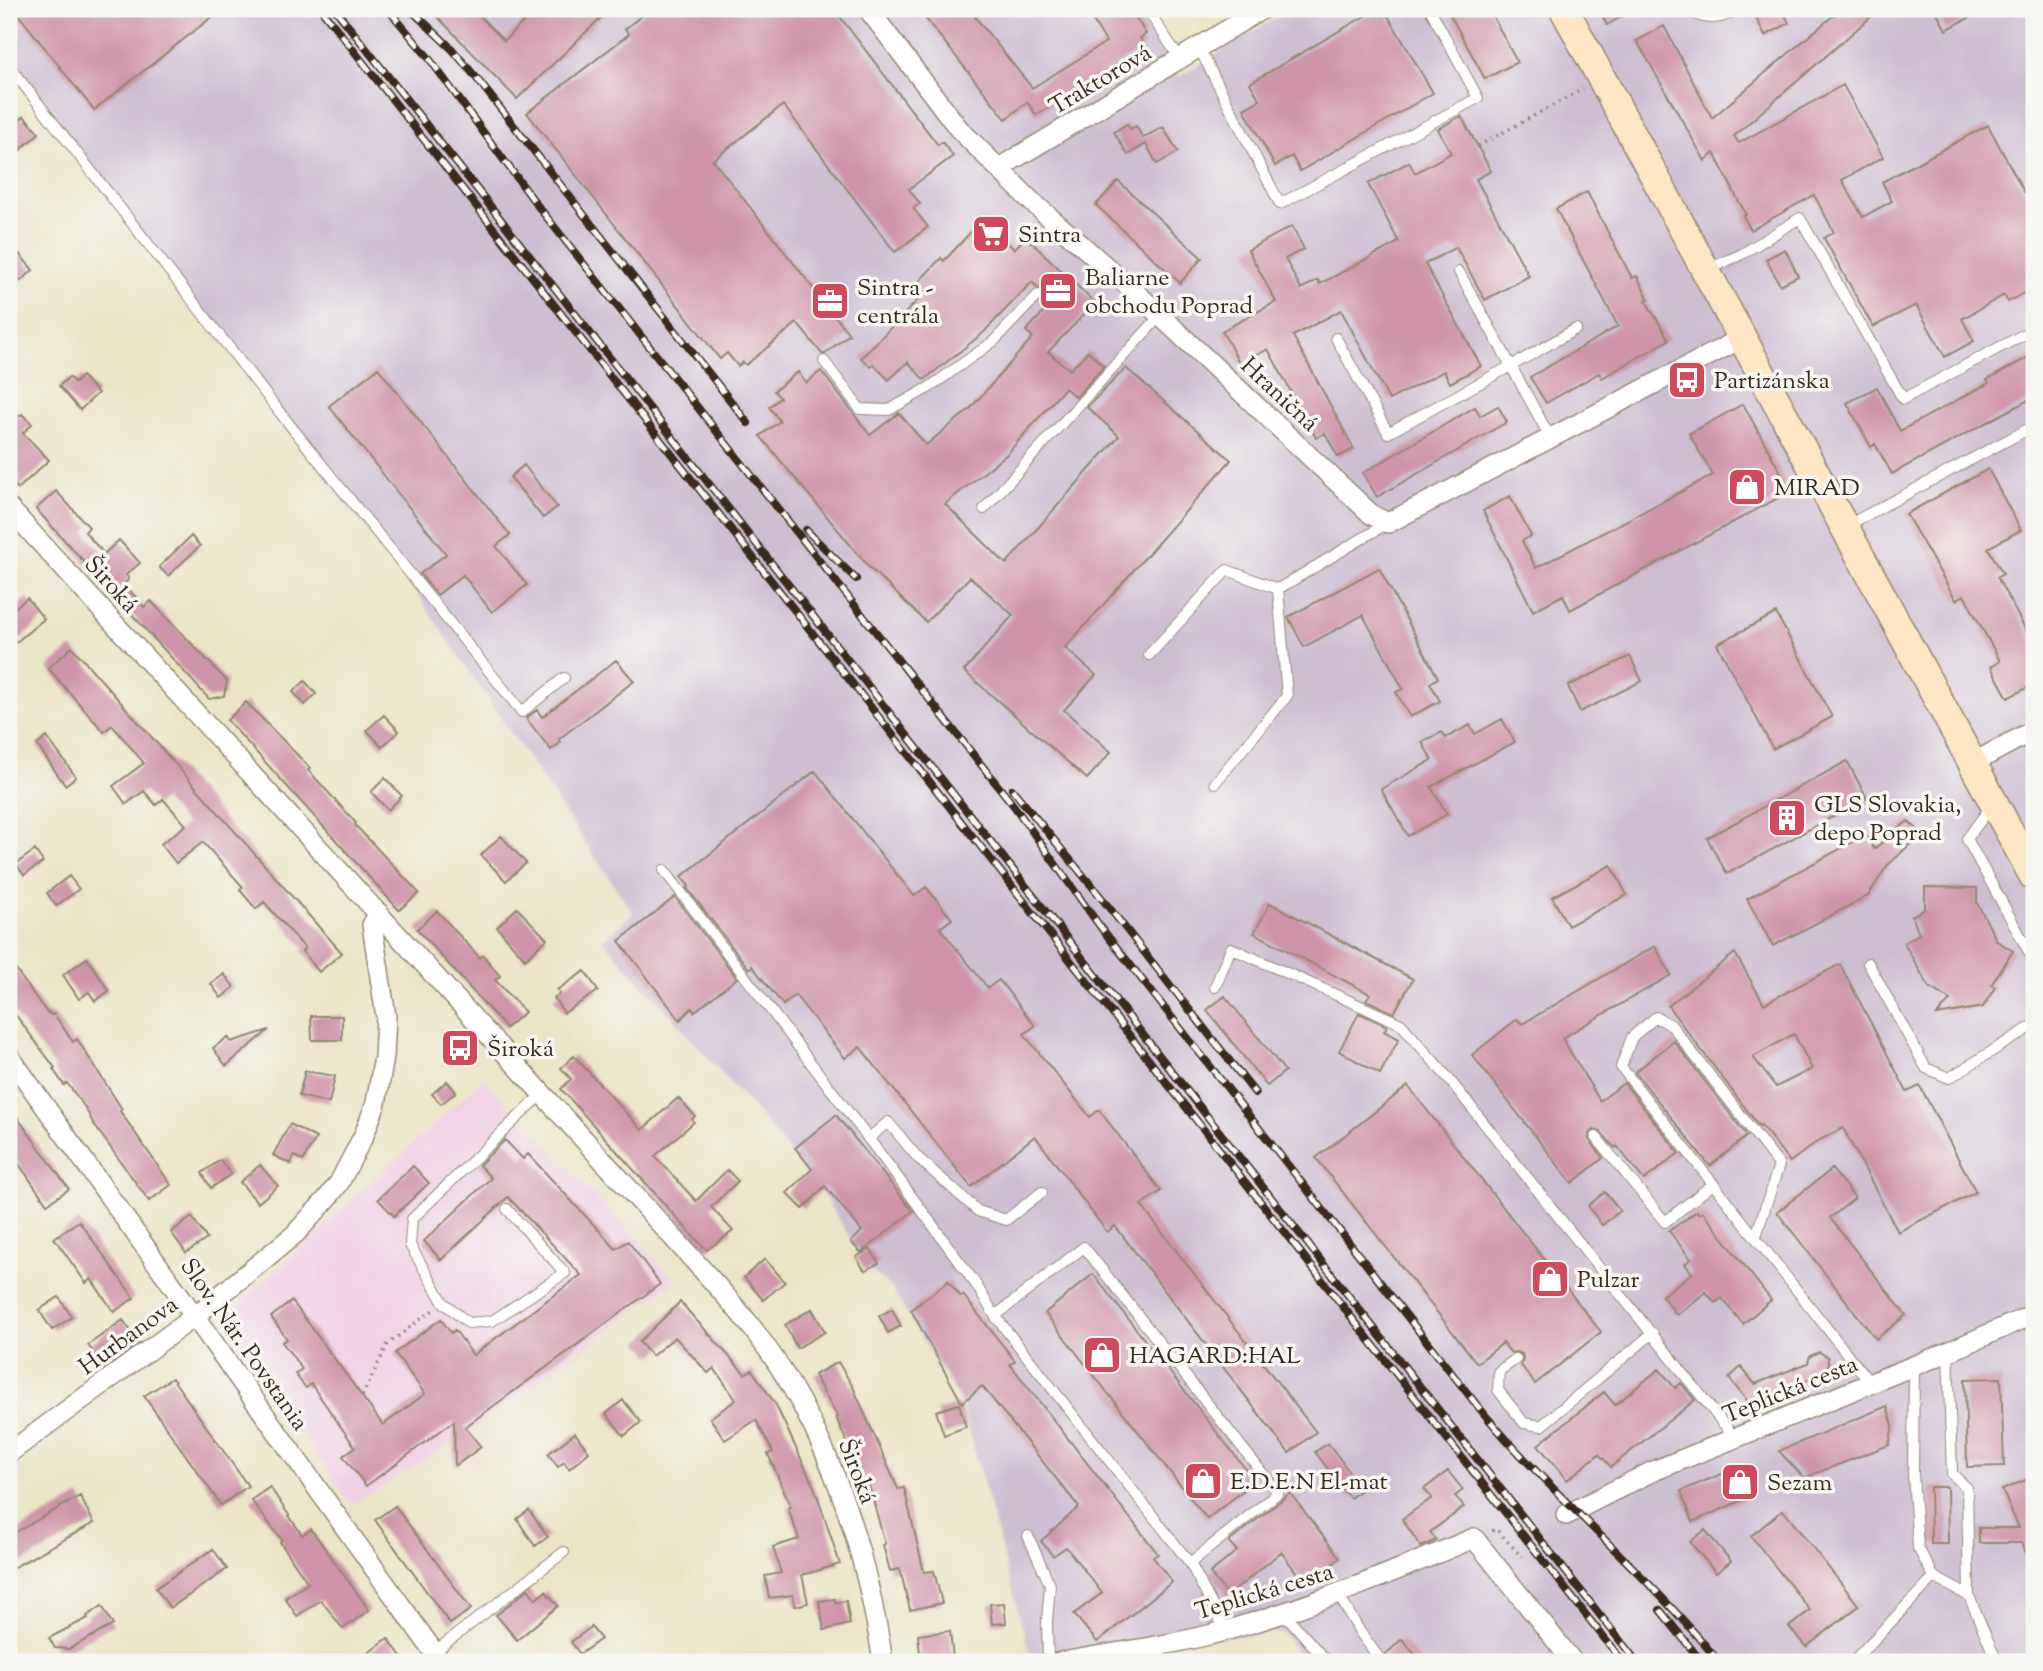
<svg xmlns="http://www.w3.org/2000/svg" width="2043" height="1671" font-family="'Sorts Mill Goudy',serif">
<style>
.built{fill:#f0d0e5}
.industrial{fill:#cebed2}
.building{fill:#cf94a9;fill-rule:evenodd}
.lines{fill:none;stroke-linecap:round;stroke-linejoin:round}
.lane-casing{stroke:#938873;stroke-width:12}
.street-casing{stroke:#938873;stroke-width:22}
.secondary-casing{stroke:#938873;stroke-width:31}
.path{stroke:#938873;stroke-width:3.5;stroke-dasharray:2 5;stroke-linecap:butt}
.lane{stroke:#fff;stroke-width:10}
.street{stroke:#fff;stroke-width:19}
.secondary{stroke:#fce6c4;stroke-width:28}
.rail-casing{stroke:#3b2a1e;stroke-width:8}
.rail{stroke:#f6f6f2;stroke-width:5;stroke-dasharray:16;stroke-linecap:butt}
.labels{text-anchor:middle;stroke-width:7;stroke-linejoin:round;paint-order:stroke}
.street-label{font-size:24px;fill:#3b2a1e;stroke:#f6f6f2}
.poi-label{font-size:24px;fill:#3b2a1e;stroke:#f6f6f2;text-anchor:start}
</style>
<rect width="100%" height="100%" fill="#f6f6f2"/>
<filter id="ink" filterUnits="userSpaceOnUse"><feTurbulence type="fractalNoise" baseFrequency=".0143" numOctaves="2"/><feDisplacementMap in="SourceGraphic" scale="14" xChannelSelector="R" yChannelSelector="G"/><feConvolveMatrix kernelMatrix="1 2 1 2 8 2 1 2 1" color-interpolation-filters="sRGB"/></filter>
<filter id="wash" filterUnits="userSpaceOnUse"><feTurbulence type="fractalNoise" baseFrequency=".00686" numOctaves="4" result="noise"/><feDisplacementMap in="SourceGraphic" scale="28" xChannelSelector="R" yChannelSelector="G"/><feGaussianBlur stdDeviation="1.57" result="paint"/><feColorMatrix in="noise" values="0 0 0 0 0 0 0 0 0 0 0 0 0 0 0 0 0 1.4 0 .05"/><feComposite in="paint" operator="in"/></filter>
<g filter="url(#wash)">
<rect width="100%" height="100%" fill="#ebe5c8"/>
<!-- built -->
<path class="built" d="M483 1079 676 1281 464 1435 352 1505 222 1321Z"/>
<!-- industrial -->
<path class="industrial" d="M9 9H1135L1179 77 1290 9H2034V1662H1304L1282 1632 1030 1654 962 1405 890 1286 870 1270 824 1196 761 1117 603 940 633 913 415 591 9 70Z"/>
<g id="blocks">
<!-- building -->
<path class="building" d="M14 9H222L94 110Z
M430 9H473L504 41 536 9H610L517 99Z
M650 9H834L938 145 942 142 953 156 909 189 920 204 913 208 928 227 895 252 783 105 713 160 849 334 825 354H822L797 323 746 365 743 362 738 366 727 353 720 359 527 113 629 34 625 29Z
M918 9H986L975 17 1032 88 1106 42 1086 9H1130L1146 34 1140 38 1145 46 1036 115 1027 102 1006 119Z
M1377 9H1384L1433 93 1300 171 1292 156 1275 166 1244 109 1260 100 1250 83Z
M1447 9H1489L1517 62 1485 79Z
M1598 9H1635L1607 25Z
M1761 9H1782L1789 23 1765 36 1754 13Z
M1841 9H1880L1734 136 1739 143 1843 85 1883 157 1842 180 1863 217 1892 201 1882 182 1988 125 2024 192 2029 190 2034 200V287L2008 302 2004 295 1962 319 1974 341 1945 357 1916 305 1873 327 1824 238 1834 232 1814 195 1751 230 1743 216 1746 215 1714 153 1705 161 1637 41 1664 26 1712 118Z
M1935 9H1986L1946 30Z
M24 116 39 133 18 152 9 141V130Z
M1461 116 1491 171 1476 179 1529 276 1485 300 1456 247 1425 264 1481 366 1450 383 1444 371 1389 400 1341 310 1293 336 1354 449 1338 457 1325 433 1316 438 1268 349 1240 364 1222 331 1276 302 1248 250 1292 226 1304 249 1285 259 1301 289 1318 280 1320 284 1399 242 1368 184 1409 162 1415 173 1451 153 1438 129Z
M1127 124 1130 129 1136 126 1143 138 1163 127 1178 152 1157 164 1146 144 1128 155 1114 132Z
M1118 181 1202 258 1180 283 1096 205Z
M1587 192 1632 278 1637 276 1649 300 1646 301 1669 340 1602 378 1599 373 1546 403 1530 377 1618 326 1556 209Z
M983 219 1014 249 1026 237 1095 303 1048 352 1070 370 1088 351 1104 366 1076 397 1065 388 1007 454 945 504 1006 564 1119 436 1087 407 1126 368 1231 460 1065 648 1096 675 1064 710 1111 752 1087 779 964 671 1013 615 970 577 926 622 868 566 760 436 780 421 769 407 780 398 774 391 798 372 806 383 821 371 870 435 899 413 926 445 970 409 1033 337 1026 331 1053 302 1032 282 983 333 924 380 908 362 889 380 873 364 871 367 861 358 920 298 912 289 941 258 944 261Z
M9 242 33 270 21 281 9 270Z
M1785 249 1798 276 1780 285 1766 259Z
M2034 354V397L1892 474 1875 444 1871 447 1847 403 1877 387 1900 431 1989 383 1987 380Z
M378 368 510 535 496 546 527 585 492 612 463 575 437 595 420 574 446 554 329 406Z
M82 376 98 393 80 410 59 386 69 377 75 383Z
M1743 404 1791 491 1570 610 1563 595 1533 611 1483 511 1510 496 1531 536 1522 541 1536 568 1713 475 1689 434Z
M1498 406 1507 422 1377 497 1363 473 1475 407 1480 416Z
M9 407 18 417 22 414 32 424 23 433 49 460 18 489 9 479Z
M524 465 557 507 543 518 510 477Z
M1988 469 2021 530 1988 548 2003 574 1997 577 2034 645V684L2008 698 1991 667 2000 661 1964 595 1956 600 1906 514Z
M56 491 89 527 85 532 104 554 119 540 140 563 126 575 129 579 124 584 144 607 151 601 227 681 224 696 209 699 36 509Z
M191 536 200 546 168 576 159 567Z
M1379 568 1438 678 1430 683 1440 701 1410 717 1396 692 1403 689 1363 615 1304 647 1288 617Z
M27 598 44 619 9 648V613Z
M1776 613 1832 717 1773 749 1717 644Z
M72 647 342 953 319 972 302 951 305 948 264 902 256 909 240 890 243 887 203 842 176 863 161 844 186 825 163 799 156 805 144 791 126 804 113 786 144 763 112 725 104 732 48 668Z
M1630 656 1642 681 1580 712 1568 686Z
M616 660 634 681 559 739 561 742 551 750 526 718 537 710 542 717Z
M305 681 316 694 305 705 293 692Z
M246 702 310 768 308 770 356 823 355 825 419 893 399 910 227 720Z
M384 715 399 731 382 747 367 730Z
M1502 719 1515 742 1431 787 1447 814 1408 836 1381 789 1432 760 1422 742 1442 732 1446 738 1470 725 1475 734Z
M47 737 76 777 65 785 37 745Z
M1847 761 1867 798 1727 874 1707 838Z
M815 771 914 896 926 887 952 919 940 928 988 988 999 980 1035 1026 1024 1034 1090 1117 1099 1110 1161 1191 1141 1205 1316 1432 1289 1453 1115 1226 1107 1232 1035 1136 971 1187 860 1047 845 1058 795 995 783 1005 752 966 749 969 687 888 689 886 681 877Z
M385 778 402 796 388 810 371 792Z
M1908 821 1922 833 1887 866 1868 896 1773 946 1747 899 1866 835 1874 849Z
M501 836 526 863 506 881 481 855Z
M35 850 43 862 24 875 16 864Z
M1611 865 1627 895 1568 926 1552 897Z
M69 876 79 889 56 906 47 893Z
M1925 887 1977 888V903L1997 941 2013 951 1991 985 1995 987 1983 1007 1937 1015 1950 1000 1929 987 1904 943 1919 934 1912 916 1925 909Z
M675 897 737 978 694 1012 692 1008 680 1020 619 941Z
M1270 903 1413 979 1394 1013 1366 1000 1370 994 1254 933Z
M517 908 547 939 525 959 497 927Z
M437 911 480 958 483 955 500 976 495 980 525 1012 506 1028 417 929Z
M1655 946 1671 975 1562 1038 1600 1101 1624 1083 1679 1153 1644 1180 1617 1146 1615 1148 1601 1132 1594 1130 1589 1134V1139L1603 1158 1572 1183 1472 1055 1517 1019 1522 1024Z
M1735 953 1764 1004 1840 964 1907 1092 1920 1086 1976 1192 1898 1232 1843 1128 1818 1141 1790 1162 1761 1125 1759 1126 1668 1006ZM1794 1034 1812 1069 1776 1087 1753 1057Z
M87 958 109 991 95 1001 89 992 79 999 63 975Z
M9 960 47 1013 49 1012 51 1015 54 1014 73 1042 77 1039 122 1109 120 1111 171 1185 149 1201 95 1126 84 1106 67 1083 64 1085 53 1069 55 1068 9 1006Z
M585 971 598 991 564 1013 554 998 560 994 557 990Z
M224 974 234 987 221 998 211 984Z
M1225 996 1285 1071 1267 1086 1207 1010Z
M1359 1013 1387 1026 1384 1031 1399 1039 1380 1074 1339 1051Z
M311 1016H342V1040H312Z
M269 1030 226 1066 213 1048 228 1037 231 1042Z
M1674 1041 1747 1136 1710 1166 1635 1072Z
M574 1056 642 1130 678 1098 695 1116 692 1119 694 1122 655 1156 696 1201 727 1170 738 1181 711 1207 733 1231 707 1250 694 1237 561 1089 571 1079 561 1068Z
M305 1071 335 1076 329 1103 299 1096Z
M447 1081 456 1092 441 1104 432 1094Z
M1408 1086 1601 1332 1535 1384 1521 1365 1523 1359 1522 1354 1516 1352 1511 1353 1503 1343 1477 1363 1316 1158Z
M9 1106 69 1189 47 1204 9 1150Z
M836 1115 913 1211 861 1253 851 1242 862 1231 825 1186 803 1209 787 1193 812 1169 795 1148Z
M290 1124 316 1138 303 1161 294 1156 291 1164 273 1155Z
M505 1140 523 1159 528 1154 616 1249 628 1241 660 1284 465 1427 481 1447 455 1466 454 1421 366 1486 343 1456 355 1447 311 1384 306 1388 295 1374 302 1369 282 1342 287 1339 271 1317 292 1301 383 1425 425 1394 395 1353 441 1319 451 1333 455 1330 473 1355 581 1275 508 1197 441 1260 424 1241 491 1178 479 1165Z
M220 1160 231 1174 211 1188 202 1173Z
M260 1165 278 1186 258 1203 240 1182Z
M413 1166 429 1183 394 1216 378 1199Z
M1832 1169 1855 1198 1830 1218 1906 1315 1876 1339 1777 1212Z
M1605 1192 1620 1211 1602 1225 1588 1206Z
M1697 1211 1699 1214 1703 1212 1771 1300 1743 1324 1722 1298 1715 1303 1706 1292 1677 1315 1662 1296 1692 1273 1685 1264 1691 1259 1669 1231Z
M192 1217 207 1239 186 1253 171 1232Z
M79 1221 134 1298 114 1312 91 1279 86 1283 54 1238Z
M870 1249 879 1263 865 1271 856 1257Z
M765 1259 785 1282 763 1300 744 1277Z
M1093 1274 1255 1481 1207 1519 1045 1313Z
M948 1281 961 1297 963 1295 1015 1361 1010 1364 1158 1554 1153 1557 1172 1582 1097 1642 1074 1614 1102 1593 1066 1547 1053 1556 1041 1541 1079 1507 982 1386 962 1403 911 1310Z
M59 1297 72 1317 52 1330 39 1310Z
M680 1302 745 1374 752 1370 776 1405 815 1489 840 1564 802 1575 808 1603 795 1606 793 1595 769 1598 765 1576 781 1573 773 1547 799 1539 788 1508 791 1507 768 1454 773 1452 756 1420 725 1440 710 1418 736 1400 714 1368 708 1373 675 1337 652 1356 639 1342Z
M812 1309 825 1332 797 1348 785 1325Z
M892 1309 901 1326 888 1333 879 1316Z
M123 1320 139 1342 104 1368 88 1345Z
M1819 1352 1828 1357V1372L1749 1403 1729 1378 1741 1367 1755 1384 1808 1363 1810 1356Z
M838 1362 853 1387 898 1489 904 1488 924 1572 934 1571 942 1603 910 1610 900 1569 890 1571 883 1545 885 1544 868 1481 864 1483 836 1417H838L814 1375Z
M1659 1369 1675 1388 1681 1383 1695 1400 1611 1467 1599 1454 1567 1480 1538 1445 1604 1392 1615 1405Z
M172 1378 248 1486 221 1505 144 1396Z
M2001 1378 2004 1466 1967 1467 1965 1379Z
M623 1400 641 1422 624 1436 606 1414Z
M959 1404 966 1427 944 1435 936 1411Z
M1887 1406 1893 1426 1889 1445 1804 1478 1779 1451Z
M575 1433 589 1452 569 1469 564 1462 558 1467 548 1454Z
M1328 1443 1362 1489 1350 1498 1315 1452Z
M1740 1466 1752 1496 1693 1522 1681 1491Z
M1448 1471 1463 1490 1455 1496 1464 1507 1430 1532 1436 1540 1421 1547 1402 1519 1432 1498 1424 1489Z
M2030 1478 2034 1487V1572L2022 1543H1979V1528H2019L2002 1490Z
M270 1487 302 1535 311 1529 369 1610 343 1629 321 1600 297 1616 285 1598 308 1583 280 1542 282 1540 251 1500Z
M1930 1487H1947L1948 1544H1931Z
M1290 1493 1340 1558 1306 1585 1281 1552 1228 1596 1210 1573 1237 1551 1229 1542Z
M80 1496 94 1523 9 1570V1536Z
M395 1506 471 1609 450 1624 375 1520Z
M529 1510 548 1537 535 1546 517 1519Z
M1783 1510 1859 1606 1806 1647 1789 1627 1810 1610 1751 1536Z
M1705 1530 1731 1561 1716 1573 1690 1542Z
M213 1549 227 1569 170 1608 156 1588Z
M528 1589 536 1599 546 1591 558 1606 517 1640 496 1615Z
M835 1599V1603L846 1601 850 1624 824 1630 819 1601Z
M1004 1603 1006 1623 992 1624 990 1604Z
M102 1606 113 1625 69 1649 55 1648 49 1638 88 1618 87 1616Z
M591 1627 601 1639 580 1654 571 1642Z
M950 1631 953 1658 921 1662 918 1635Z
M388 1638 405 1662H353L367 1654Z
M1402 1639 1421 1662H1389L1386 1654Z"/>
</g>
</g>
<g filter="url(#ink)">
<use href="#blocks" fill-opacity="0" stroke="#938873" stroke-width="2"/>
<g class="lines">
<defs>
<path id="lane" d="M1147 9 1180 59
M1685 9C1707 21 1717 21 1739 9
M2029 9 2034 18
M1199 48 1280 204 1478 98 1430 9
M9 66 289 424 522 712 564 678
M1709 269 1742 254 1800 218 1903 399 2034 329
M1336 338 1388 433 1511 366 1459 272
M824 361 860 409 889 410 930 387 994 341 1038 295
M1550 437 1511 366 1576 329
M984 509 1159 317
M1846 526 2034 426
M1149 655 1227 570 1278 589
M1215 783 1287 696 1278 589 1388 523
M1992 805 1967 839 2034 961
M664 870 890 1167 975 1283 995 1316 1190 1563 1225 1630
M1868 963 1926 1068 1949 1078 2034 1025
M1215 987 1231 948 1401 1024 1448 1078 1734 1437
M1596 1137 1665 1222 1713 1184
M868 1139 888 1122 918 1158 978 1211 1006 1220 1042 1192
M507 1209 565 1273 492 1321 468 1323 443 1302 410 1245 412 1219 542 1094
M1756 1236 1779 1165 1671 1025 1656 1017 1632 1037 1621 1067 1870 1383
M995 1316 1084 1247 1278 1493 1190 1563
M1948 1352 1952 1474 1967 1488 1969 1596
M1516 1359 1499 1371 1498 1390 1524 1423 1541 1426 1653 1333
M1028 1536 1050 1585 1047 1621 1048 1662
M1934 1577 1969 1596 1997 1662
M1338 1594 1360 1632 1382 1662
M1284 1613 1327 1662
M434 1652 564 1552
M1863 1662 1859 1655 1934 1577 1918 1548 1913 1475 1914 1366"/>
<path id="street" d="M868 9 959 129 1031 201 1135 292 1372 515 1388 523 1742 338
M999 168 1262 9
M9 508 679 1244C705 1273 732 1301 756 1333 828 1428 865 1545 883 1662
M1971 764 2034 730
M9 1056 441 1662
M9 1453 195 1316 295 1234 326 1200 339 1183 364 1135 376 1103 384 1057 386 1017 372 925 379 913
M1566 1515 1651 1472 1948 1352 2034 1314
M1060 1662C1116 1653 1173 1645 1228 1630 1313 1606 1393 1572 1474 1538L1573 1662"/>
<path id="secondary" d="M1564 9 2034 877"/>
</defs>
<!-- lane casing -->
<use href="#lane" class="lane-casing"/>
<!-- street casing -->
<use href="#street" class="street-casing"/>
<!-- secondary casing -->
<use href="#secondary" class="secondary-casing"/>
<!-- path -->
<path class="path" d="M1492 14 1502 9
M1478 146 1583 89
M362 1396 388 1344 433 1310
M1492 1531 1496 1529 1522 1557
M994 1662 1035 1655"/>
<!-- lane -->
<use href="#lane" class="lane"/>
<!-- street -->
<use href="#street" class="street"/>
<!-- secondary -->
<use href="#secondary" class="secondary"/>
<defs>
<path id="rail" d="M321 9 1623 1662
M335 9 1637 1662
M388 9 428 57 537 205 1014 806 1099 925 1476 1404C1551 1496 1645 1570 1719 1662
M410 9 452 49 474 75 748 423
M806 530 856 579
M1012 789 1100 896 1255 1093
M1660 1610 1702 1662"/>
</defs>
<!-- rail casing -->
<use href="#rail" class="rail-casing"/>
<!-- rail -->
<use href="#rail" class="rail"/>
</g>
</g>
<!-- icons -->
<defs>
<symbol id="supermarket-square" viewBox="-11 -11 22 22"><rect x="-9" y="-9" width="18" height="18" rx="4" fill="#d1495b" stroke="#f6f6f2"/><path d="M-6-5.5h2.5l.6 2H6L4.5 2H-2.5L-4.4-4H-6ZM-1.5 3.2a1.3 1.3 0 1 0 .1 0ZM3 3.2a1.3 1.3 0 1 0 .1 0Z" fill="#fff"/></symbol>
<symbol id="office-square" viewBox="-11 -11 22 22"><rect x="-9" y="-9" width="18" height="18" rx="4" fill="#d1495b" stroke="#f6f6f2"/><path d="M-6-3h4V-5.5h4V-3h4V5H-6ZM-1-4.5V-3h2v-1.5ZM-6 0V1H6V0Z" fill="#fff"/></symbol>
<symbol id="bus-square" viewBox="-11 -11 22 22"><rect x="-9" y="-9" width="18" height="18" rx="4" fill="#d1495b" stroke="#f6f6f2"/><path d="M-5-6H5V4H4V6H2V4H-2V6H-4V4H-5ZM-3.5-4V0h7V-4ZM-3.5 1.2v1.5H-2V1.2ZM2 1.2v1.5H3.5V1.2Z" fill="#fff"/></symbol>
<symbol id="shop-square" viewBox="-11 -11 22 22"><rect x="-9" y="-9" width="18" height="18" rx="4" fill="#d1495b" stroke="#f6f6f2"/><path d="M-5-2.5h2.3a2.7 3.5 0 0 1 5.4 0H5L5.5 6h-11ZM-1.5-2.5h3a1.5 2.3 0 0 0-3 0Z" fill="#fff"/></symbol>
<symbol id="building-square" viewBox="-11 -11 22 22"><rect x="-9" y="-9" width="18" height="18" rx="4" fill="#d1495b" stroke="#f6f6f2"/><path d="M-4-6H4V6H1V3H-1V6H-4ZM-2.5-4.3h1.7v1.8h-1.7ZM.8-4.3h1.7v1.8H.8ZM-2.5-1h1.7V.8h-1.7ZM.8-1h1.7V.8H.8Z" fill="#fff"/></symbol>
</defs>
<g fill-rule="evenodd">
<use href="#supermarket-square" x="969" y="212" width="44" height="44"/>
<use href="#office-square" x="1036" y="269" width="44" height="44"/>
<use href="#office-square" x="808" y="279" width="44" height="44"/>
<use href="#bus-square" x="1665" y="358" width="44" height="44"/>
<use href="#shop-square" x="1725" y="465" width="44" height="44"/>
<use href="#building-square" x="1765" y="796" width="44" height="44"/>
<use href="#bus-square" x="438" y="1026" width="44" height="44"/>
<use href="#shop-square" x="1528" y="1257" width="44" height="44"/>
<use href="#shop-square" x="1080" y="1333" width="44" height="44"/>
<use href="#shop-square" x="1181" y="1459" width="44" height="44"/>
<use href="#shop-square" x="1718" y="1460" width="44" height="44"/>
</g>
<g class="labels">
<!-- street labels -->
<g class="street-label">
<text transform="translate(1100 79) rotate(-31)" y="8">Traktorová</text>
<text transform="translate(1280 394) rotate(43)" y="8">Hraničná</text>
<text transform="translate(112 584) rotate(48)" y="8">Široká</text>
<text transform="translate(128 1335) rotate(-36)" y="8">Hurbanova</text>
<text transform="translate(245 1344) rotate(55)" y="8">Slov. Nár. Povstania</text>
<text transform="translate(1790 1389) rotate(-22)" y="8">Teplická cesta</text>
<text transform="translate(858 1471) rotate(69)" y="8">Široká</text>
<text transform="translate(1264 1591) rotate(-17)" y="8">Teplická cesta</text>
</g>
<!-- poi labels -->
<g class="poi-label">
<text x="1018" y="242">Sintra</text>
<text x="1085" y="285">Baliarne<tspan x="1085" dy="28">obchodu Poprad</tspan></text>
<text x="857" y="295">Sintra -<tspan x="857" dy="28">centrála</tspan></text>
<text x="1714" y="388">Partizánska</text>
<text x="1774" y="495">MIRAD</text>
<text x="1814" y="812">GLS Slovakia,<tspan x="1814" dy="28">depo Poprad</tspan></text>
<text x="487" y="1056">Široká</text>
<text x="1577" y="1287">Pulzar</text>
<text x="1129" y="1363">HAGARD:HAL</text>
<text x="1230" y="1489">E.D.E.N El-mat</text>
<text x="1767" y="1490">Sezam</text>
</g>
</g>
<!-- margin -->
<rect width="2043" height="1671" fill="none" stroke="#f6f6f2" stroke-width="35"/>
</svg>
